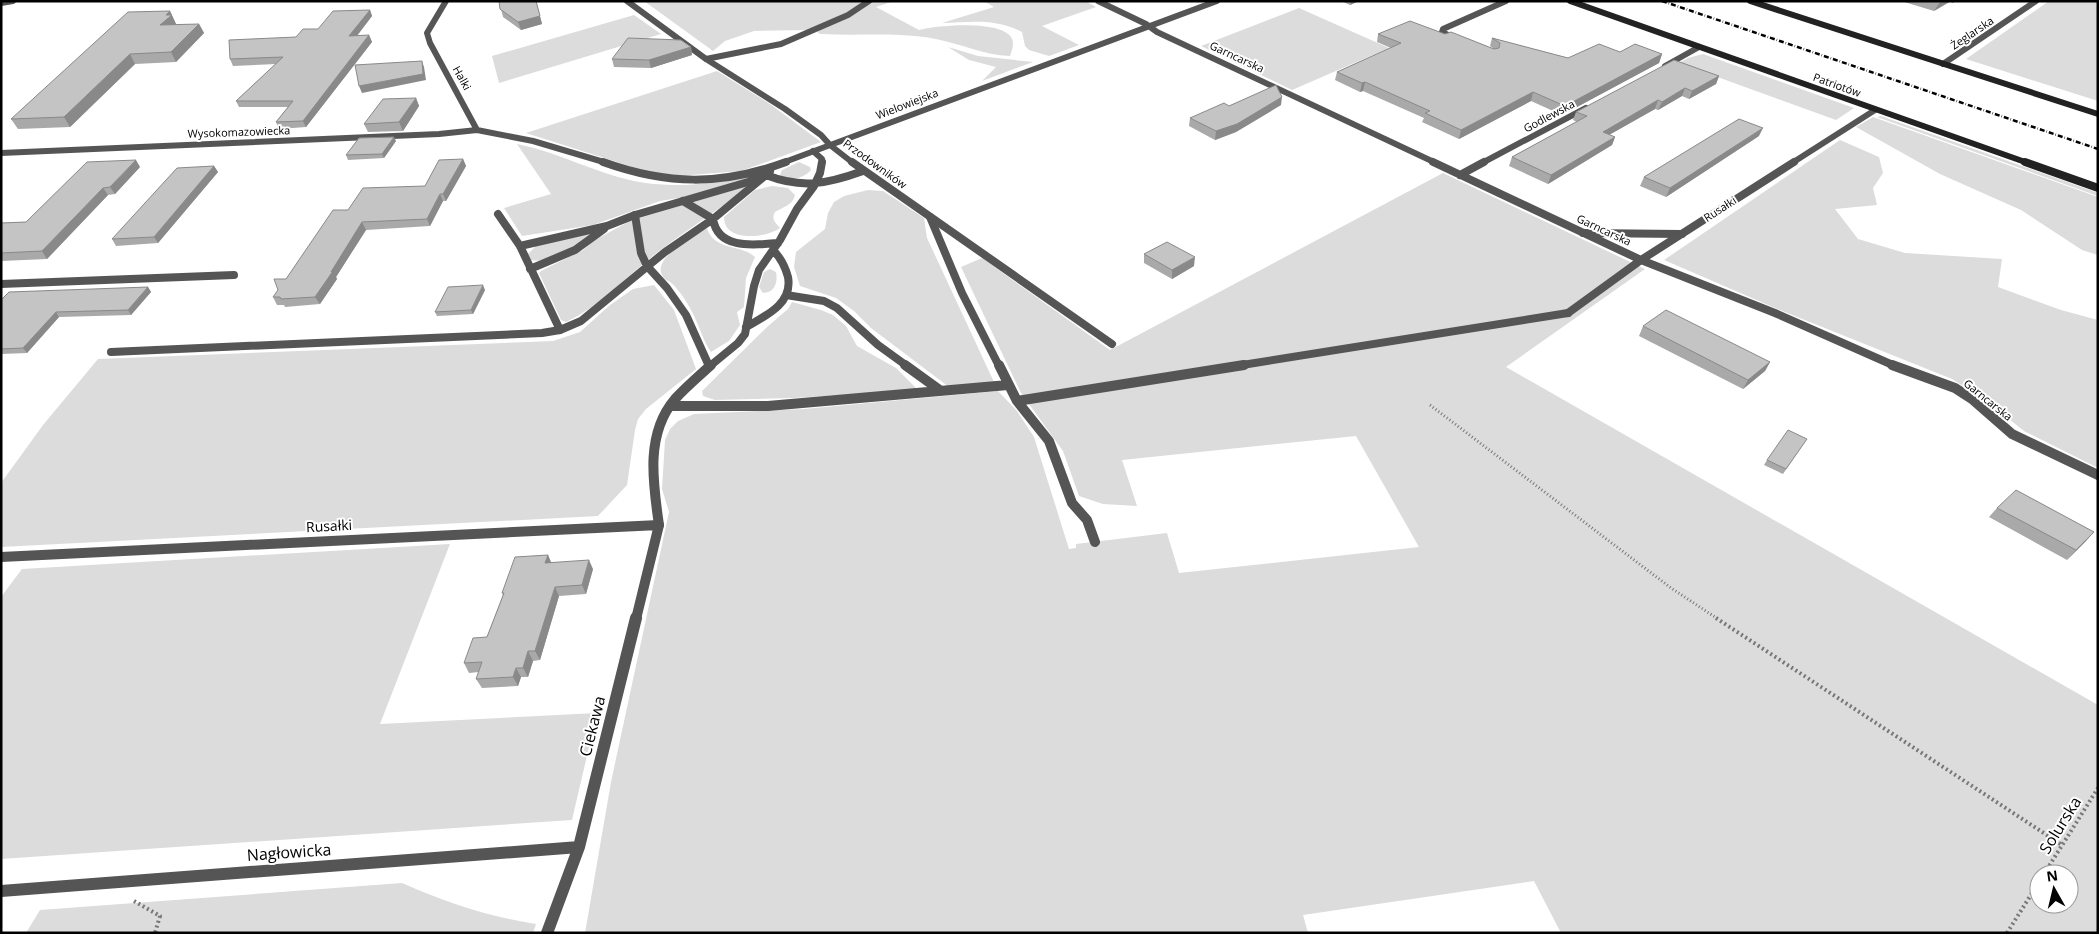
<svg xmlns="http://www.w3.org/2000/svg" width="2099" height="934" font-family="'Open Sans',sans-serif">
<style>
.green{fill:#dcdcdc;fill-rule:evenodd}
.lines{fill:none;stroke-linecap:round;stroke-linejoin:round}
.path-far1{stroke:#777;stroke-width:3;stroke-dasharray:1 2.5;stroke-linecap:butt}
.path{stroke:#777;stroke-width:4;stroke-dasharray:2 3;stroke-linecap:butt}
.lane-far2{stroke:#555;stroke-width:6}
.lane-far1{stroke:#555;stroke-width:8}
.lane{stroke:#555;stroke-width:10}
.street-far3{stroke:#555;stroke-width:6}
.street-far2{stroke:#555;stroke-width:8}
.street-far1{stroke:#555;stroke-width:10}
.street{stroke:#555;stroke-width:12}
.secondary-far1{stroke:#222;stroke-width:6}
.secondary{stroke:#222;stroke-width:8}
.rail{stroke:#000;stroke-width:2.5;stroke-dasharray:5 2 0.5 2;stroke-linecap:butt}
.wall{fill:#a9a9a9}
.shaded-wall{fill:#898989}
.building{fill:#c4c4c4;stroke:#898989}
.labels{text-anchor:middle;stroke-width:4;stroke-linejoin:round;paint-order:stroke}
.far-street-label{font-size:11px;fill:#000;stroke:#fff}
.street-label{font-size:14px;fill:#000;stroke:#fff}
.near-street-label{font-size:16px;fill:#000;stroke:#fff}
</style>
<rect width="100%" height="100%" fill="#fff"/>
<!-- green -->
<path class="green" d="M644 1H863L852 10 809 30 754 31 725 41 713 51Z
M873 1H894L876 7 919 30C936 25 1000 20 1011 37 1015 43 1012 50 1010 56 983 55 962 44 936 39 898 32 859 36 821 34L818 33V31Z
M984 1H1085L1096 7 1042 26 1079 45 1049 56 1029 50 1025 46 1022 32C996 18 970 22 942 23L994 7Z
M2049 1H2098V101L1966 59Z
M1299 8 1389 48 1292 90 1201 46Z
M634 15 661 34 499 83 492 56Z
M948 47 978 56 1033 62 982 81 996 67 969 60Z
M1703 54 1854 108 1836 120 1679 63 1688 58Z
M717 71 770 104 821 142 741 171 678 176 651 173 526 133Z
M1881 116 2098 193V196L1877 117Z
M1873 117 2098 197V255L2082 250 2021 210 1940 174 1856 127Z
M1840 140 1879 157 1883 173 1873 188 1877 205 1835 209 1858 239 1905 253 2002 259 1998 287 2061 310 2098 320V468L2024 431 1984 399 1952 379 1775 308 1664 260Z
M517 144C563 153 605 179 653 184 670 185 689 186 706 183 722 181 739 173 755 176L690 196 660 201 593 225 522 236 504 208 551 194Z
M799 162 810 167 811 170C803 179 791 181 780 175L782 170Z
M1443 173 1645 269 1506 367 2098 705V933H1561L1534 881 1303 915 1308 933H585L611 782 669 512 662 489 665 440 670 429 678 421 694 414 804 409 998 391 1017 411 1034 437 1069 549 1076 548V544L1167 533 1179 573 1419 547 1356 436 1122 460 1137 506 1103 504 1079 496 1063 451 1021 393 961 267 982 258 1110 350ZM2039 874H2069V904H2039Z
M745 186 746 189C714 213 680 234 649 259 622 281 598 307 566 322L561 320 539 273 541 271 583 250 595 240 630 221Z
M772 186 788 188 795 195C793 205 783 207 775 212 771 219 775 222 780 228 766 238 724 243 724 217L755 190Z
M868 190 883 191 924 218 927 238 994 382 949 387 871 328 854 311 836 298 800 286 794 267 796 252 825 229 828 213 834 202 844 196Z
M707 228C714 251 741 244 755 257L746 278 744 307 737 312 740 325 729 341 711 352C702 339 699 324 691 310 687 302 678 288 670 282 666 279 668 282 664 278 648 259 694 237 707 228Z
M595 231C579 243 551 264 531 260L528 254 536 246Z
M770 269 776 272C778 282 775 293 763 293L759 287 764 272Z
M654 285 674 310 696 369 646 409 638 419 635 430 627 485 598 516 1 547V483L43 425 98 359 553 341 580 332 610 305 633 289Z
M792 302 821 310 833 315 846 326 857 346 896 368 918 390 793 398 715 400 703 396 702 391 767 327 788 309Z
M450 544 380 724 597 713 572 820 1 859V597L22 569Z
M402 883C448 903 486 916 536 924L533 933H26L40 910Z"/>
<g class="lines">
<!-- path-far1 -->
<path class="path-far1" d="M1430 405 1671 588 1718 619"/>
<!-- path -->
<path class="path" d="M1716 618 2062 845
M2044 874 2098 788
M134 901 160 916 155 933
M2007 933 2039 882"/>
<!-- lane-far2 -->
<path class="lane-far2" d="M1456 39 1442 32 1443 29 1506 1
M706 59 781 44 848 15 869 1
M813 151 822 159V163"/>
<!-- lane-far1 -->
<path class="lane-far1" d="M683 201 713 219C718 250 754 245 778 243
M635 215 641 253 647 266 667 288 686 315 709 366
M930 217 962 293 999 366
M1583 233 1682 234
M1 284 234 275
M786 295 824 301 837 308 878 345 907 366
M746 327C765 316 793 304 788 277 785 266 781 258 773 250
M111 352 542 333 560 330 581 321 665 252 713 219 766 175C802 189 827 184 863 171
M710 366 738 343 745 334 754 286 759 270 780 240 797 209 814 186 820 173 822 162
M1236 366 1568 313"/>
<!-- lane -->
<path class="lane" d="M905 365 941 391
M999 365 1017 401 1049 441 1072 503 1087 520 1095 542
M1017 401 1244 365
M670 406H768L1008 385
M659 525C653 483 645 434 675 399 686 387 699 376 711 365"/>
<!-- street-far3 -->
<path class="street-far3" d="M446 1 427 33 430 43 477 130 533 141 607 163
M627 1 706 59 785 109 821 135 830 145 853 163
M1098 1 1146 24 1157 32 1436 163
M1 3 13 1
M1943 64 2036 1
M1665 66 1699 47
M1 153 439 134 477 130
M782 163 1217 1
M1482 163 1586 108
M1792 163 1875 110"/>
<!-- street-far2 -->
<path class="street-far2" d="M603 162C667 185 721 186 786 162
M852 162 1112 344
M1433 162 1641 260 1775 313 1895 366
M1460 175 1484 162
M498 214 520 246 560 330
M520 246 607 226 635 215 748 182 766 175 770 171
M530 269 575 250 604 229
M1568 313 1641 260 1794 162"/>
<!-- street-far1 -->
<path class="street-far1" d="M1892 365 1955 388 1972 399 2012 434 2098 475
M1 557 659 525 636 619"/>
<!-- street -->
<path class="street" d="M1 891 579 847
M547 933 579 847 636 618"/>
<!-- secondary-far1 -->
<path class="secondary-far1" d="M1570 1 2028 163
M1750 1 2098 114"/>
<!-- secondary -->
<path class="secondary" d="M2025 162 2098 188"/>
<!-- rail -->
<path class="rail" d="M1662 1 2098 149"/>
</g>
<!-- wall -->
<path class="wall" d="M499 1H536L542 24 521 30 503 17Z
M1341 1H1359L1350 5Z
M1901 1H1956L1953 3 1950 2 1934 11Z
M370 10 372 16 357 36 369 35 372 42 306 127 279 129 276 122 288 107H239L236 101 276 64 233 66 230 59 296 37Z
M170 11 176 24 175 25 199 24 204 33 176 62 135 64 70 127 18 129 11 119Z
M1378 34H1445L1494 49 1490 46 1492 38 1568 58 1620 52 1662 54 1659 63 1562 115 1531 101 1459 139 1422 122 1424 118 1363 91 1360 92 1335 80 1337 72 1391 48 1377 42Z
M691 47 692 55 651 68 614 67 612 59Z
M1719 76 1716 84 1689 99 1682 96 1658 110 1655 109 1609 135 1615 137 1612 145 1548 184 1509 166 1512 157 1577 122 1573 120 1576 112Z
M416 98 419 106 403 131 368 132 364 124Z
M1281 105 1236 132 1215 140 1189 126 1190 118 1229 106Z
M1759 136 1666 197 1640 186 1644 177Z
M396 141 384 158 348 160 346 155Z
M463 159 466 166 446 201H443L430 226 366 230 336 277 337 279 320 304 285 307 284 305H277L273 297 286 279 348 210 425 186Z
M214 166 218 172 158 243 116 246 112 239Z
M140 167 115 194 108 195 47 259 1 261V223L26 222Z
M1144 254 1194 266 1172 279 1144 263Z
M148 287 151 292 131 315 59 317 27 353 1 354V300Z
M485 290 473 314 437 316 435 312Z
M1643 326 1770 362 1765 371 1743 389 1639 336Z
M1804 443 1783 474 1764 465 1767 460Z
M1997 508 2086 541 2067 560 1989 517Z
M548 555 551 562 593 569 586 594 559 596 540 660 533 661 528 677H521L518 686 482 688 476 679 479 672 469 673 464 663 487 637 503 595 502 593Z"/>
<!-- shaded-wall -->
<path class="shaded-wall" d="M536 1 542 24 521 30 518 22Z
M1351 1H1359L1350 5Z
M1940 1H1950L1934 11 1940 2Z
M370 10 372 16 352 42 349 36Z
M170 11 176 24 165 35 160 25 166 15Z
M199 24 204 33 176 62 171 52Z
M369 35 372 42 306 127 303 121Z
M691 47 692 55 651 68 649 60Z
M130 54 135 64 70 127 64 117Z
M1662 54 1659 63 1562 115 1565 106Z
M422 61 424 67 426 80 362 93 359 86Z
M1719 76 1716 84 1689 99 1692 91Z
M1365 82 1363 91 1360 92 1362 83Z
M1685 88 1682 96 1658 110 1662 102Z
M1533 92 1531 101 1459 139 1461 130Z
M1282 97 1281 105 1236 132 1215 140 1216 131Z
M416 98 419 106 403 131 399 122Z
M1658 100 1655 109 1600 140 1603 132Z
M1763 128 1759 136 1666 197 1670 188Z
M394 137 396 141 384 158 382 154Z
M1615 137 1612 145 1548 184 1551 175Z
M463 159 466 166 446 201 443 194Z
M136 160 140 167 115 194 110 187Z
M214 166 218 172 158 243 154 237Z
M103 188 108 195 47 259 42 251Z
M440 194 443 201 430 226 427 219Z
M362 222 366 230 336 277 337 279 320 304 315 297Z
M1195 257 1194 266 1172 279V270Z
M483 285 485 290 473 314 471 310Z
M148 287 151 292 131 315 128 310Z
M56 312 59 317 27 353 23 348Z
M1770 362 1765 371 1743 389 1748 380Z
M2094 532 2086 541 2067 560 2076 550Z
M548 555 552 565 545 563Z
M589 560 593 569 586 594 582 585Z
M555 587 559 596 540 660 535 651Z
M528 651 533 661 528 677 523 668Z
M516 668 521 677 518 686 513 677Z"/>
<!-- building -->
<path class="building" d="M499 1H536L540 16 518 22 500 9Z
M370 10 349 36 369 35 303 121 276 122 293 101H236L283 57 230 59 229 40 296 37 303 29H318L333 11Z
M170 11 166 15H172L160 25 199 24 171 52 130 54 64 117 11 119 128 12Z
M1410 21 1445 34 1451 32 1494 49 1499 48 1500 43 1492 38 1568 58 1599 44 1620 52 1635 44 1662 54 1565 106 1533 92 1461 130 1425 113 1430 111 1365 82 1362 83 1337 72 1401 43 1378 34Z
M628 38 681 40 691 47 649 60 612 59Z
M1674 60 1719 76 1692 91 1685 88 1662 102 1658 100 1603 132 1615 137 1551 175 1512 157 1587 116 1576 112Z
M422 61 423 74 359 86 355 65Z
M1276 85 1282 97 1237 124 1216 131 1190 118 1224 103 1229 106Z
M416 98 399 122 364 124 383 99Z
M1739 119 1763 128 1670 188 1644 177Z
M394 137 382 154 346 155 359 138Z
M463 159 443 194H440L427 219 362 222 331 272 333 271 315 297 281 299 280 297H273L278 290 274 279H286L333 210H348L363 188 425 186 439 160Z
M136 160 110 187 103 188 42 251 1 253V223L26 222 87 162Z
M214 166 154 237 112 239 177 168Z
M1167 242 1195 257 1172 270 1144 254Z
M483 285 471 310 435 312 448 287Z
M148 287 128 310 56 312 23 348 1 349V300L9 292Z
M1666 310 1770 362 1748 380 1643 326Z
M1788 430 1807 439 1786 469 1767 460Z
M2016 490 2094 532 2076 550 1997 508Z
M548 555 545 563 589 560 582 585 555 587 535 651H528L523 668H516L513 677 476 679 482 662 464 663 473 638 487 637 504 593H502L515 557Z"/>
<g class="labels">
<!-- far-street labels -->
<g class="far-street-label">
<text transform="translate(1972 33) rotate(-34)" y="4">Żeglarska</text>
<text transform="translate(1237 57) rotate(25)" y="4">Garncarska</text>
<text transform="translate(462 78) rotate(61)" y="4">Halki</text>
<text transform="translate(1837 85) rotate(20)" y="4">Patriotów</text>
<text transform="translate(907 104) rotate(-21)" y="4">Wielowiejska</text>
<text transform="translate(1549 116) rotate(-28)" y="4">Godlewska</text>
<text transform="translate(239 132) rotate(-2)" y="4">Wysokomazowiecka</text>
<text transform="translate(875 164) rotate(36)" y="4">Przodowników</text>
<text transform="translate(1720 209) rotate(-33)" y="4">Rusałki</text>
<text transform="translate(1604 230) rotate(25)" y="4">Garncarska</text>
<text transform="translate(1988 400) rotate(39)" y="4">Garncarska</text>
</g>
<!-- street labels -->
<g class="street-label">
<text transform="translate(329 526) rotate(-3)" y="5">Rusałki</text>
</g>
<!-- near-street labels -->
<g class="near-street-label">
<text transform="translate(592 726) rotate(-76)" y="6">Ciekawa</text>
<text transform="translate(2060 825) rotate(-58)" y="6">Solurska</text>
<text transform="translate(289 852) rotate(-4)" y="6">Nagłowicka</text>
</g>
</g>
<!-- border -->
<rect width="2099" height="934" fill="none" stroke="#000000" stroke-width="5"/>
<!-- north arrow -->
<g transform="translate(2054 889) rotate(352)"><circle r="24" fill="#ffffff" stroke="#999999"/>
<path d="M0-4L9 19L0 12L-9 19Z" fill="#000000"/>
<text y="-8" font-size="14" font-weight="bold" text-anchor="middle" fill="#000000">N</text>
</g>
</svg>
